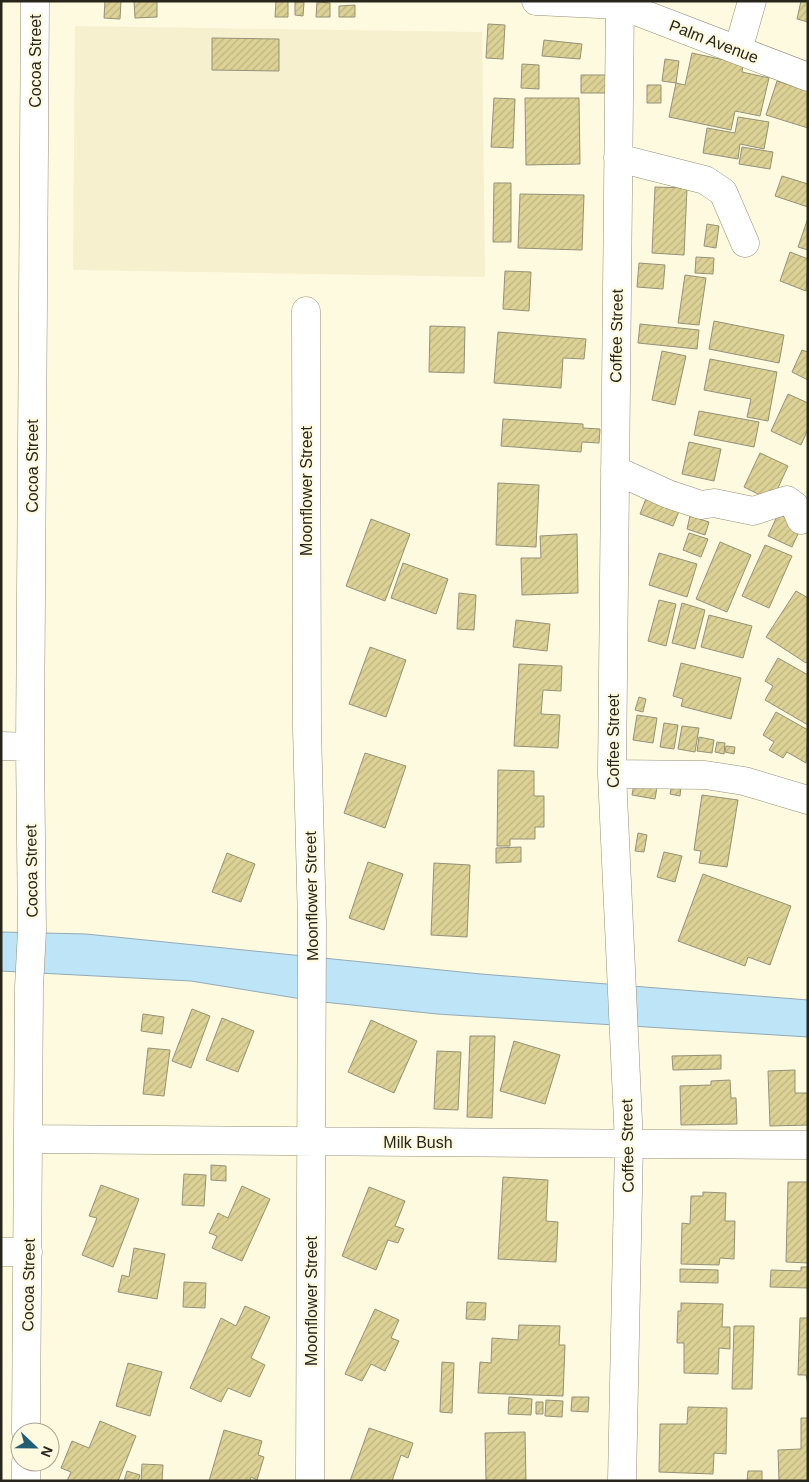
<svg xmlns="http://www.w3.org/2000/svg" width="809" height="1482" font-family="Helvetica,sans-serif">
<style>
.built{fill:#f6f0cf}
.water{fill:#bee4f7;stroke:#91abb5}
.building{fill:url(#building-hatch);stroke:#959179}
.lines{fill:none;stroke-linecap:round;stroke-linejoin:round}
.minor-casing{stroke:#938f77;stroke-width:29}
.minor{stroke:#fff;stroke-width:28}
.labels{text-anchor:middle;stroke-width:4.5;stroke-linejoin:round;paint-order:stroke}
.street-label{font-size:16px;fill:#28261c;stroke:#fefae0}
</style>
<defs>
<pattern id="building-hatch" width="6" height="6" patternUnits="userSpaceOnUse" patternTransform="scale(1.25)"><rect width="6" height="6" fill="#dcd295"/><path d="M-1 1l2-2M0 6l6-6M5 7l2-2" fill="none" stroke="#bdb480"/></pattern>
</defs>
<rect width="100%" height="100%" fill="#fefae0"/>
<!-- built -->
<path class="built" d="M75 26 482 32 485 277 73 270Z"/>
<!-- water -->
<path class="water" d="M1 932 86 934 481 974 808 1000V1037L437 1014 314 1001 191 981 1 971Z"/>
<!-- building -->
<path class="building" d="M105 1H121L120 19 104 18Z
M134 1H157V17L135 18Z
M276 1H288V17H275Z
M801 1H808V22L797 19Z
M295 2H304L303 16 295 15Z
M317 2 330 3V17H316Z
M355 5V17H339V6Z
M488 24 505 25 503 59 486 58Z
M212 38 279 39V71L212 70Z
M544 40 582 44 580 59 542 56Z
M692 53 743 64 742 72 769 78 760 116 735 111 731 130 669 117 676 83 685 85Z
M665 59 679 61 676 83 662 81Z
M522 64 539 65V89L521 88Z
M581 75H609L608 93H581Z
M777 81 808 91V128L766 115Z
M647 85H661V103H647Z
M494 98 515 99 513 148 491 147Z
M525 98H579L580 164 526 165Z
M738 117 769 122 764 149 740 144 738 159 703 153 707 128 735 133Z
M742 147 773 152 770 169 739 164Z
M782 176 808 184V207L775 196Z
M494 183H511V242H493Z
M655 187 687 188 684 255 652 253Z
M520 194 584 195 582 250 518 248Z
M808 218V250L798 247Z
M707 224 719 226 716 248 704 246Z
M790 252 808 259 806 291 780 281Z
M696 257 714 258 713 274 695 273Z
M639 263 665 265 663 289 637 287Z
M505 271 531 272 529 311 503 309Z
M685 275 706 278 699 325 678 323Z
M714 321 784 335 779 363 709 349Z
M640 324 699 330 697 349 638 343Z
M430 326 465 327 464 373 429 372Z
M498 332 586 339 584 359 563 358 561 388 494 383Z
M802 350 808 352V380L792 372Z
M662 351 686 356 675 405 652 400Z
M710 359 777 372 768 421 747 417 751 399 704 390Z
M788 394 808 403V429L801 445 771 431Z
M699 411 759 422 754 447 694 435Z
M503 419 583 424V428L600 429 599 443 582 442 581 452 501 446Z
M689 442 721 449 714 481 682 474Z
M760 453 788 466 772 501 744 487Z
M498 483 539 485 536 547 496 545Z
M647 496 680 509 673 526 640 514Z
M778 514 802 525 792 547 768 536Z
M690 516 709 522 705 535 687 529Z
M371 519 410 534 385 601 346 586Z
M689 533 708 539 701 557 683 550Z
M577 534 578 593 522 595 521 558H541L540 536Z
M720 542 751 555 727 612 696 599Z
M765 545 792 556 769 608 742 596Z
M659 553 697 564 687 597 649 585Z
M403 563 448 579 436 614 391 598Z
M796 591 808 598V660L806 663 766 637Z
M459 593 476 595 474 630 457 629Z
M659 600 676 604 666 646 648 641Z
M682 603 705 610 695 649 672 643Z
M709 615 752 626 743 658 701 647Z
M516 620 550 624 547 651 513 647Z
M370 647 406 660 386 717 349 704Z
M778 658 808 675V725L765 700 773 686 765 681Z
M681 663 741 678 731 719 681 706 683 699 673 696Z
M519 664 562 666 561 691 543 690 541 714 560 715 558 748 514 746Z
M639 697 646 699 643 712 635 710Z
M776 712 808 730 806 763 787 752 783 758 769 750 774 742 763 735Z
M637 715 657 718 653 743 633 740Z
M664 723 678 725 674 749 660 747Z
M682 726 699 728 695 752 678 749Z
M699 737 714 740 712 753 697 751Z
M717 742 725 743 724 754 715 752Z
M726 746 735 747 734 754 725 752Z
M365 753 406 766 385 828 344 813Z
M498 770 534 771V796H544V827H535V839H510V846H497Z
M634 784 657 787 655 799 632 795Z
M672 785 681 786 680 796 670 794Z
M702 795 738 800 727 867 699 863 701 851 694 850Z
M638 833 647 835 644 852 635 851Z
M521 847V862L496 863V848Z
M664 852 682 856 675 882 657 877Z
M227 853 255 864 241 902 212 892Z
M368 862 403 874 384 930 349 918Z
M434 863 470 865 467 937 431 935Z
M703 874 791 906 770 965 748 957 745 966 678 941Z
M192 1009 210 1016 191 1068 172 1061Z
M143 1014 164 1017 162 1034 141 1031Z
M222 1018 254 1031 238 1072 206 1060Z
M371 1020 417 1041 394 1093 348 1072Z
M470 1036H495L492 1118 467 1117Z
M514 1041 560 1055 545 1104 500 1091Z
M148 1048 170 1050 164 1096 143 1094Z
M437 1051 461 1052 458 1110 434 1109Z
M721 1055V1069L673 1070 672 1056Z
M795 1070V1093H808V1125L770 1126 768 1071Z
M730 1080 731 1098H736L737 1124 681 1125 680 1086 711 1085V1081Z
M211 1165 226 1166V1181L211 1180Z
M184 1174 206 1175 204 1206 182 1205Z
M503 1177 548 1180 546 1221 558 1222 556 1262 498 1259Z
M788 1182H808V1263L786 1262Z
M101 1185 139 1199 113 1267 82 1255 97 1218 89 1216Z
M242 1186 270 1199 242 1261 212 1248 217 1236 209 1233 218 1213 228 1218Z
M369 1187 405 1201 395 1226 404 1229 398 1243 388 1240 376 1270 342 1256Z
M703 1192 726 1193 725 1221H735L734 1259 720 1258 719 1265 681 1264 682 1223 690 1224 691 1196H703Z
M134 1248 165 1254 157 1299 118 1292 122 1275 129 1277Z
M801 1267H808V1288L770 1287 771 1270 801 1271Z
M680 1269 718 1270V1283L680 1282Z
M184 1282 206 1283 205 1308 183 1307Z
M467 1302 486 1303 485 1320 466 1319Z
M681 1303 723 1304 722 1327H730V1349L719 1348 718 1374 684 1373V1343H677L678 1311H681Z
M245 1306 270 1317 251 1358 265 1365 250 1397 228 1388 221 1402 190 1388 221 1318 236 1326Z
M375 1309 399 1320 391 1338 399 1341 385 1371 371 1364 362 1381 345 1374Z
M800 1318H808V1384L806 1375H798Z
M519 1325 560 1326 559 1345H565L563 1396 478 1393 480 1362 491 1363 492 1338 518 1340Z
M734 1326H754L752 1389H732Z
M442 1362 454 1363 452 1413 440 1412Z
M128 1363 162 1372 150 1416 116 1406Z
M509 1397 532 1399 531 1415 508 1414Z
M572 1397H589L588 1412 571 1411Z
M546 1400 563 1401 562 1417 545 1416Z
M536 1402H543V1414H536Z
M688 1407 727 1408 726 1454 714 1453 713 1474 659 1472 660 1424H687Z
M801 1418H808V1481H779L778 1450 801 1449Z
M100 1421 136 1436 118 1481H67L71 1472 61 1468 72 1441 89 1448Z
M369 1428 413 1443 408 1458 401 1455 392 1481H350Z
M224 1430 262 1441 258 1455 264 1457 257 1480 251 1477 250 1481H209Z
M525 1432 526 1481H486L485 1433Z
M142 1464 163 1465 162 1481H141Z
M127 1471 140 1475 138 1481H124Z
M748 1471H762V1481H747Z"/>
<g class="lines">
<defs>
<path id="minor" d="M536 1 620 5 808 77
M620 1 612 774 629 1143 622 1481
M738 50 752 1
M618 158 705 180 723 192 745 243
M306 311 307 728 312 923 310 1481
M615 470 668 494 701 505 714 503 753 511 787 500 795 506 801 520
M1 746 30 747
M612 774 705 775 744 781 808 800
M29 1139 808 1145
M1 1252H28
M26 1432 29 987 32 931 30 747 35 1
M26 1481V1462"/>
</defs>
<!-- minor casing -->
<use href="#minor" class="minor-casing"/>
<!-- minor -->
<use href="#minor" class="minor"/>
</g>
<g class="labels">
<!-- street labels -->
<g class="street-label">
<text transform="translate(714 41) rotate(21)" y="6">Palm Avenue</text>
<text transform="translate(35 61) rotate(-90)" y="6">Cocoa Street</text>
<text transform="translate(616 336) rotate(-89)" y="6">Coffee Street</text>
<text transform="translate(32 466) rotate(-90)" y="6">Cocoa Street</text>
<text transform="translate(306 491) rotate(-90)" y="6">Moonflower Street</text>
<text transform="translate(613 741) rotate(-90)" y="6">Coffee Street</text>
<text transform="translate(31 871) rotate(-91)" y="6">Cocoa Street</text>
<text transform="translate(311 896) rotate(-91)" y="6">Moonflower Street</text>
<text x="418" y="1148">Milk Bush</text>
<text transform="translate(627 1146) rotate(-91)" y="6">Coffee Street</text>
<text transform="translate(28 1285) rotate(-89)" y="6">Cocoa Street</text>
<text transform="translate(311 1301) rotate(-90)" y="6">Moonflower Street</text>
</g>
</g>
<!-- border -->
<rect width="809" height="1482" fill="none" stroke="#28261c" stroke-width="5"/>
<!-- north arrow -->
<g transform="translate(35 1447) rotate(112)"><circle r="24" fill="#fefae0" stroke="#a8a592"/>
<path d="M0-4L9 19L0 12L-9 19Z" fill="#225d76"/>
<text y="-8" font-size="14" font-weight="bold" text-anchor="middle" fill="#28261c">N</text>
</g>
</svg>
